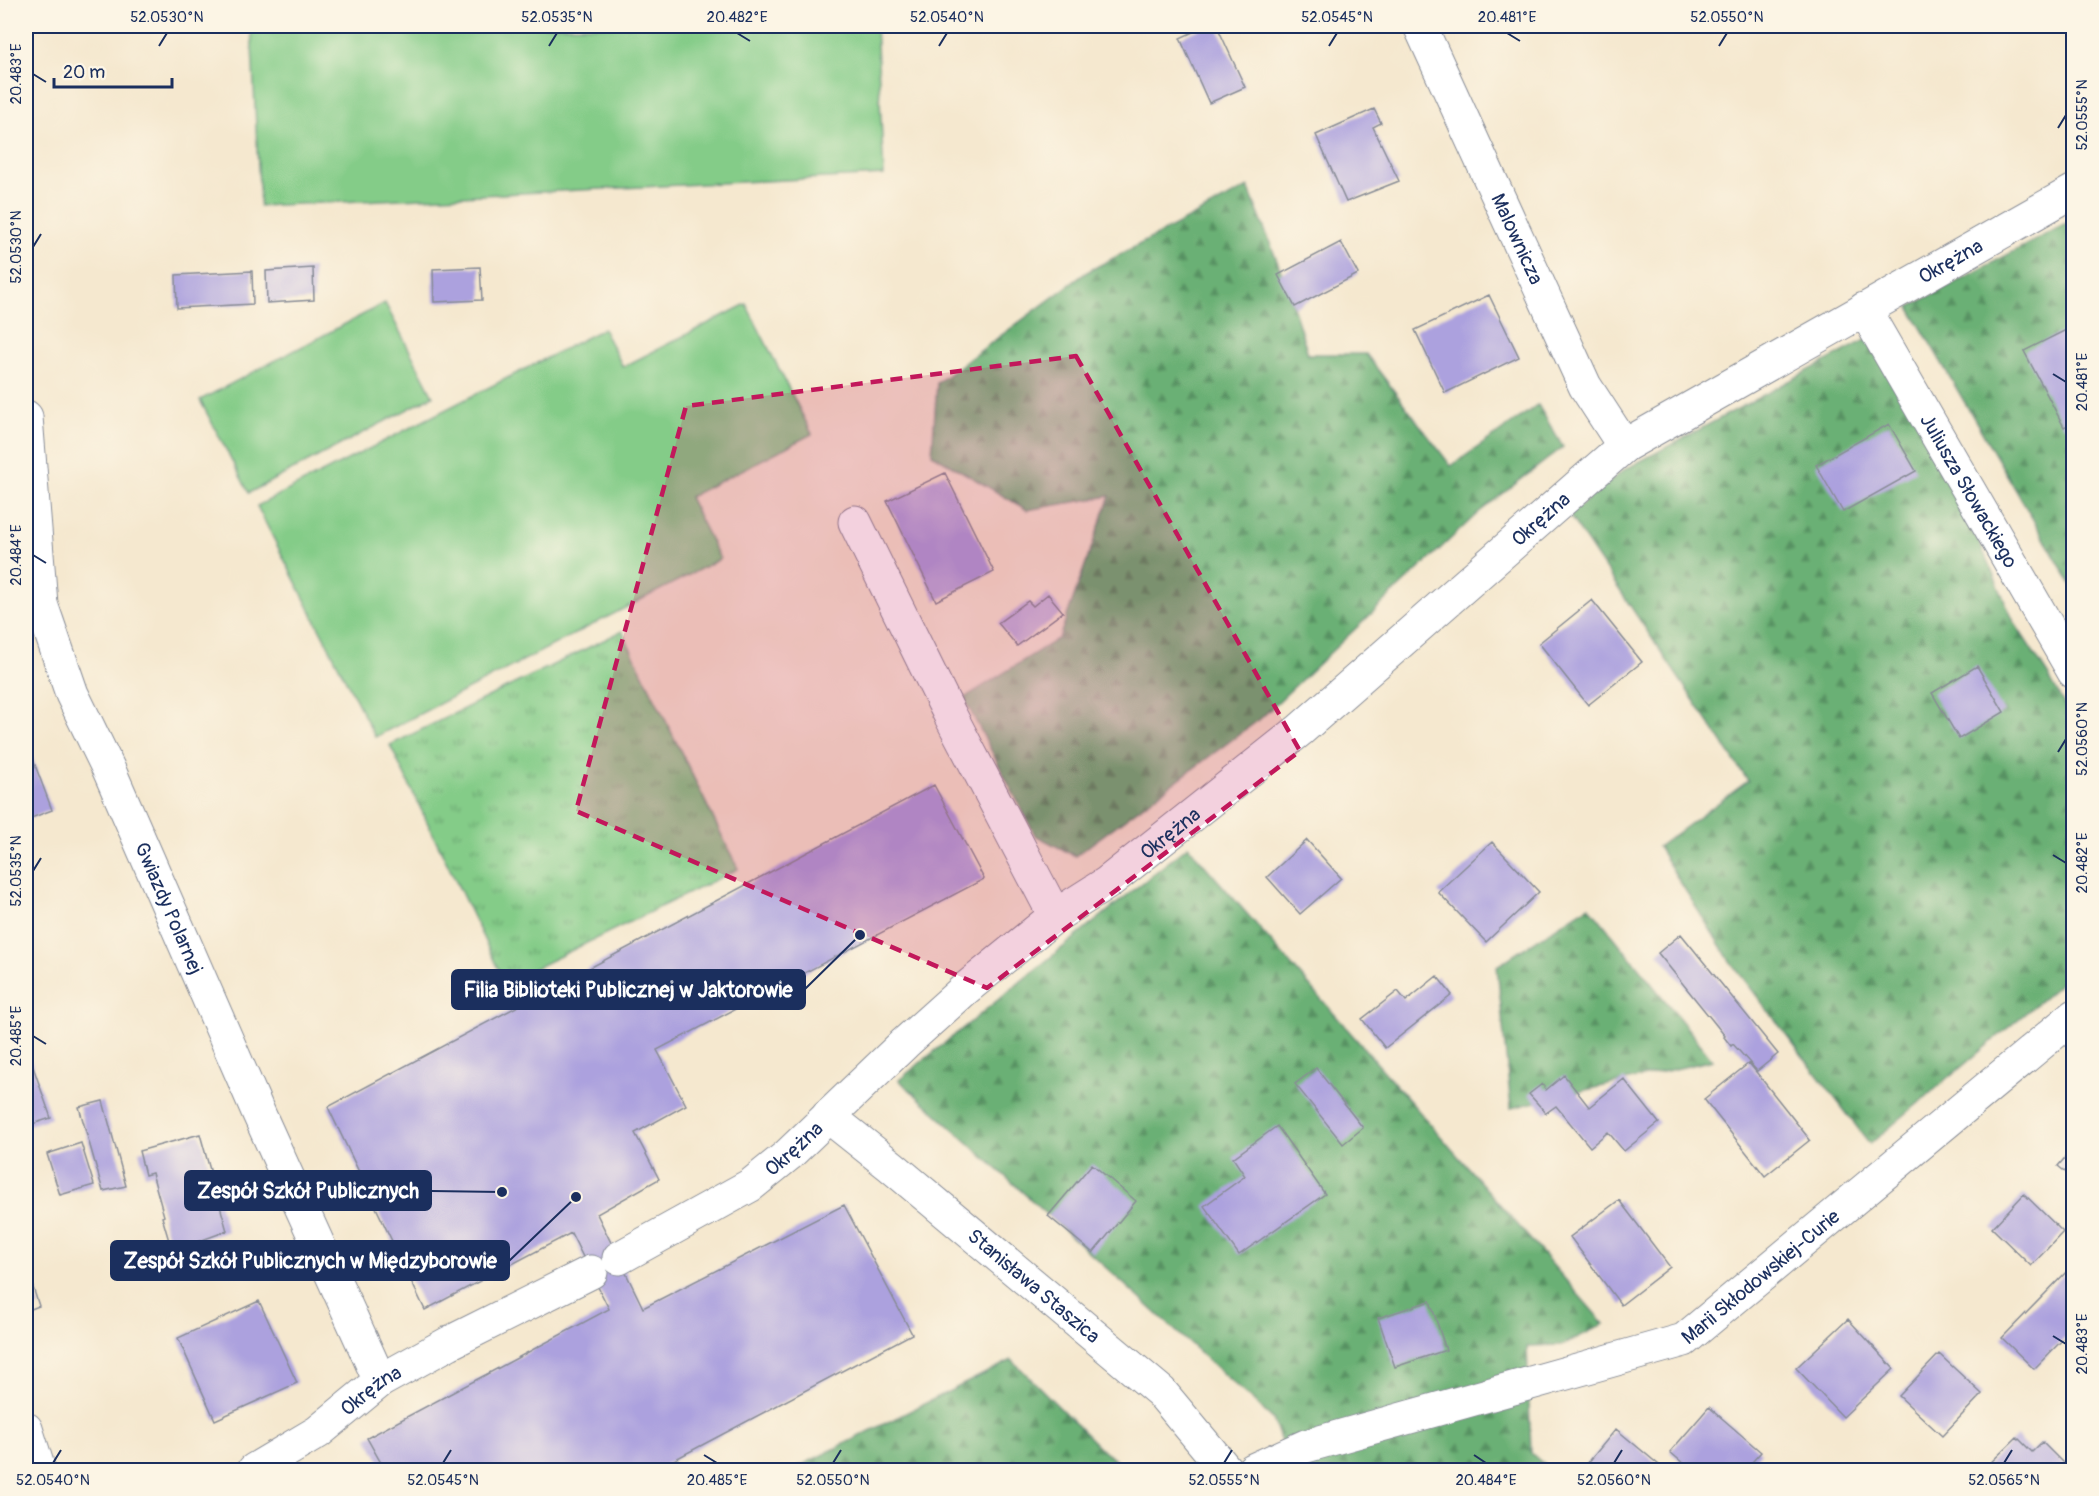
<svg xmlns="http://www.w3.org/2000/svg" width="2099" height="1496" font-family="Pangolin,sans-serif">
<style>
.grass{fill:url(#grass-tufts);stroke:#507e73;stroke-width:1.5}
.forest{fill:url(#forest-firs);stroke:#437069;stroke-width:1.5}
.garden{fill:#84cc88;stroke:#507e73;stroke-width:1.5}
.building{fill:#aca1de}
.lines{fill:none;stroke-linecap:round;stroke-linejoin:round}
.minor-casing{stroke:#888c96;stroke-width:35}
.minor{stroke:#fff;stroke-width:33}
.marked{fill:#c2185b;fill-opacity:0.2;stroke:#c2185b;stroke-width:4.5;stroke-dasharray:12 8;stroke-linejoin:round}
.ticks{fill:none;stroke:#1b2f5e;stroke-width:2}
.labels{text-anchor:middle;stroke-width:5;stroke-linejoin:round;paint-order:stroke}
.street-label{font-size:20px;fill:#1b2f5e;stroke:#fcf5e5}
.leader{fill:none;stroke:#1b2f5e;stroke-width:2}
.callout-dot{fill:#1b2f5e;stroke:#fcf5e5;stroke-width:2}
.callout{fill:#1b2f5e;stroke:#1b2f5e;stroke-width:2}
.callout-label{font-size:21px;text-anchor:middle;font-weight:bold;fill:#fff}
.neatline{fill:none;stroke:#1b2f5e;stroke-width:2}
.ticks-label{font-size:15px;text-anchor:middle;fill:#1b2f5e}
</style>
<defs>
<pattern id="grass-tufts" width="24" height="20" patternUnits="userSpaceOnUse" patternTransform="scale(1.5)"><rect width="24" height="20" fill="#84cc88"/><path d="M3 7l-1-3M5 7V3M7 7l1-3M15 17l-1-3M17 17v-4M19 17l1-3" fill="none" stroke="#6ba672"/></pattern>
<pattern id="forest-firs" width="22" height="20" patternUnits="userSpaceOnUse" patternTransform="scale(1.5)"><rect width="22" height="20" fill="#6bb074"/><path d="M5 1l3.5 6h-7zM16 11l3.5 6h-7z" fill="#579062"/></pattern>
</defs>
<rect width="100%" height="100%" fill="#fcf5e5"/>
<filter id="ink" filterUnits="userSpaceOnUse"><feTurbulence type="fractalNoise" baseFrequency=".0167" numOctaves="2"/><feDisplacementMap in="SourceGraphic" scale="12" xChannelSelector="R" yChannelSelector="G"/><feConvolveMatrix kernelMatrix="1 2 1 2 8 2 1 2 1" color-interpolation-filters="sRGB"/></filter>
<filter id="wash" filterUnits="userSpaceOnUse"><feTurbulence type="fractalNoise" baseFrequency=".008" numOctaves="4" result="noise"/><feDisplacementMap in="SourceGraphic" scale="24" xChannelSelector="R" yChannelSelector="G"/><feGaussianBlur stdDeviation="1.35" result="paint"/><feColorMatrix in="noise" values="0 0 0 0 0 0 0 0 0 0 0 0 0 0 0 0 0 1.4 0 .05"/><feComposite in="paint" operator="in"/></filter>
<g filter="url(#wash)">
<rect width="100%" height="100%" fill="#f5e8cf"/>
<!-- grass -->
<path class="grass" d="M622 631 738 869 505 983 390 745Z"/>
<!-- forest -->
<path class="forest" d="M1248 187 1285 281 1308 354H1366L1451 466 1538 405 1563 447 1478 513 1260 719 1075 856 1035 835 964 698 1059 638 1110 496 1027 510 932 454 937 383 1087 272Z
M2073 220V588L1909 307Z
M1869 338 1952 480 2014 622 2048 675 2073 721V973L1870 1144 1730 961 1658 847 1748 781 1569 515 1624 470Z
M1188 846 1604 1324 1563 1345 1527 1346 1531 1453 1550 1470H1291L1273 1419 899 1080Z
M1589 906 1713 1060 1511 1108 1497 966Z
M1012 1360 1105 1453 1132 1470H792Z"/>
<!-- garden -->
<path class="garden" d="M251 26H876L884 175 260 206Z
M385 303 433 396 249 493 200 400Z
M746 304 812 434 689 497 720 559 375 737 257 506 603 329 623 367Z"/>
<g id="blocks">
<!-- building -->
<path class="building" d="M1206 26H1217L1245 87 1209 103 1180 38Z
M1374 109 1381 123 1373 127 1399 181 1346 202 1316 135Z
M1341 242 1358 274 1295 307 1278 275Z
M480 267 482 300 434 302 433 269Z
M313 268 314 300 267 303 266 271Z
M252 271 253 304 177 308 176 275Z
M1489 295 1519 357 1445 393 1415 330Z
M2074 326V422L2064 427 2024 351Z
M1889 424 1916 471 1843 512 1816 465Z
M945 473 994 572 936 601 887 501Z
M1048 594 1063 612 1017 646 998 623 1028 601 1033 606Z
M1592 600 1642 662 1588 705 1539 643Z
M1977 666 2004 712 1959 739 1932 693Z
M29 749 52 810 26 820V750Z
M934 785 984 879 657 1050 686 1105 635 1133 659 1179 597 1214 643 1308 844 1205 912 1334 655 1470H385L367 1438 609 1309 571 1233 425 1310 328 1107Z
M1307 840 1341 878 1300 914 1267 877Z
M1492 842 1539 892 1486 942 1438 892Z
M1681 934 1778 1054 1757 1071 1733 1044 1731 1046 1724 1037 1725 1036 1658 953Z
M1437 976 1452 995 1385 1048 1362 1019 1398 991 1406 1001Z
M31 1061 51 1118 26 1126V1063Z
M1749 1063 1810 1140 1765 1176 1704 1099Z
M1316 1068 1363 1128 1343 1144 1295 1084Z
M1564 1075 1589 1107 1624 1079 1659 1123 1624 1151 1608 1132 1590 1147 1556 1106 1546 1113 1529 1094 1542 1084 1546 1090Z
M103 1101 126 1186 103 1191 79 1107Z
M1277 1126 1325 1194 1239 1255 1204 1206 1245 1176 1233 1158Z
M200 1134 227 1231 172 1251 162 1217 164 1216 152 1173 145 1175 139 1151Z
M81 1143 94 1185 60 1195 47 1154Z
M2074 1147V1179L2058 1166Z
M1092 1164 1136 1201 1093 1253 1048 1216Z
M2024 1194 2063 1232 2031 1266 1992 1228Z
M1619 1200 1670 1267 1621 1305 1570 1237Z
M2074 1264V1328L2034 1369 2002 1338Z
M26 1266 39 1306 26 1311Z
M259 1301 297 1383 215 1420 178 1338Z
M1430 1301 1446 1350 1395 1367 1378 1318Z
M1848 1319 1894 1369 1843 1417 1796 1368Z
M1939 1354 1982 1394 1942 1436 1899 1396Z
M1709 1407 1761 1452 1745 1470H1691L1670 1452Z
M1616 1429 1665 1470H1582Z
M2017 1437 2032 1452 2042 1442 2070 1470H1983Z"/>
</g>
</g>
<g filter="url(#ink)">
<use href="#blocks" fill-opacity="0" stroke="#888c96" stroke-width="1.5"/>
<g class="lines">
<defs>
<g id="minor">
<path id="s1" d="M1420 26 1585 386 1624 446"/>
<path id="s2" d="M1864 309 2074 672"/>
<path id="s3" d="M26 417 41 604 72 694 109 770 259 1114 380 1381"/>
<path d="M855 522 950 715 1055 916"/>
<path id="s4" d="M828 1116 891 1166 1161 1392 1226 1470"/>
<path id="s5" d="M619 1258 751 1185 788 1155 905 1043 964 990 1055 916 1107 883 1300 730 1624 446 2074 191"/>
<path d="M26 1429 39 1470"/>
<path id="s6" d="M254 1470 318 1432 380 1381 449 1343 591 1272"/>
<path id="s7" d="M1253 1470 1306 1446 1684 1340 2074 1016"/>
</g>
</defs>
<!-- minor casing -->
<use href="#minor" class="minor-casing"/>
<!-- minor -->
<use href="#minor" class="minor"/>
</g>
</g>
<!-- marked area -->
<path class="marked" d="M1076 356 1300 751 987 988 576 811 686 406Z"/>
<!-- ticks -->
<path class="ticks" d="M737 33 750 41M1507 33 1520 41M159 46 167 33M549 46 557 33M939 46 947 33M1329 46 1337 33M1719 46 1727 33M33 74 46 82M2058 128 2066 115M33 247 41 234M2053 374 2066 382M33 555 46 563M2058 752 2066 739M2053 855 2066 863M33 871 41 858M33 1036 46 1044M2053 1336 2066 1344M704 1455 717 1463M1474 1455 1486 1463M53 1463 61 1450M443 1463 451 1450M833 1463 841 1450M1224 1463 1232 1450M1614 1463 1622 1450M2004 1463 2012 1450"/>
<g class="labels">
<!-- street labels -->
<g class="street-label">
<text dy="7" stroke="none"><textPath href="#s1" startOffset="234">Malownicza</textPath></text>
<text dy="7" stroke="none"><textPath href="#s5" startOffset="1671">Okrężna</textPath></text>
<text dy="7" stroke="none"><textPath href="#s2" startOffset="210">Juliusza Słowackiego</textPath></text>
<text dy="7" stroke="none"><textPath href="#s5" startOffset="1185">Okrężna</textPath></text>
<text dy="7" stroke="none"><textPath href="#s5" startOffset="699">Okrężna</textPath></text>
<text dy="7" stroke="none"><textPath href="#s3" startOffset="518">Gwiazdy Polarnej</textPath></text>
<text dy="7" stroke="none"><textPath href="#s5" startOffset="207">Okrężna</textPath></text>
<text dy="7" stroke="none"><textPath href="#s7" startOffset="550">Marii Skłodowskiej-Curie</textPath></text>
<text dy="7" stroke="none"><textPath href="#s4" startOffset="267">Stanisława Staszica</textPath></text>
<text dy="7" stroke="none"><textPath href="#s6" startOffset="142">Okrężna</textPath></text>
</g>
</g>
<!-- callouts -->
<path class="leader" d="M860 935L805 989M502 1192L431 1191M576 1197L509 1261"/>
<g class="callout-dot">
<circle cx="860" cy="935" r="6"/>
<circle cx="502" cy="1192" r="6"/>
<circle cx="576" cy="1197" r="6"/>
</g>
<g class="callout">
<rect x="452" y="970" width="353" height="39" rx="6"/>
<rect x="185" y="1171" width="246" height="39" rx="6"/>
<rect x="111" y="1241" width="398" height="39" rx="6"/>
</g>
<g class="callout-label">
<text x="628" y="997">Filia Biblioteki Publicznej w Jaktorowie</text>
<text x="308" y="1198">Zespół Szkół Publicznych</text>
<text x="310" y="1268">Zespół Szkół Publicznych w Międzyborowie</text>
</g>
<!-- margin -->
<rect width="2099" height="1496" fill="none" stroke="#fcf5e5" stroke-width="66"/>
<!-- scale -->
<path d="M54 78v9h118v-9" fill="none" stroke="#1b2f5e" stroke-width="3"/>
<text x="63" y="78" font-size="18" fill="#1b2f5e" stroke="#fcf5e5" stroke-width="4.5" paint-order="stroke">20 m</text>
<rect x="33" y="33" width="2033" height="1430" class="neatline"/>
<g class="ticks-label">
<text x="167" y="22">52.0530°N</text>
<text x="557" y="22">52.0535°N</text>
<text x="737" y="22">20.482°E</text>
<text x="947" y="22">52.0540°N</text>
<text x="1337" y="22">52.0545°N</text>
<text x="1507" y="22">20.481°E</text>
<text x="1727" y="22">52.0550°N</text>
<text transform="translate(16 74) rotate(-90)" y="5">20.483°E</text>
<text transform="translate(2082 115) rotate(-90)" y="5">52.0555°N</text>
<text transform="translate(16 247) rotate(-90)" y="5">52.0530°N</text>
<text transform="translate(2082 382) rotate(-90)" y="5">20.481°E</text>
<text transform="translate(16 555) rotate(-90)" y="5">20.484°E</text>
<text transform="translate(2082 739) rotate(-90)" y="5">52.0560°N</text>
<text transform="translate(2082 863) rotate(-90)" y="5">20.482°E</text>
<text transform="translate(16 871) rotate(-90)" y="5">52.0535°N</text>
<text transform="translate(16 1036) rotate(-90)" y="5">20.485°E</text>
<text transform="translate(2082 1344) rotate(-90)" y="5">20.483°E</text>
<text x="53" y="1485">52.0540°N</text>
<text x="443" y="1485">52.0545°N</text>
<text x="717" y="1485">20.485°E</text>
<text x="833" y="1485">52.0550°N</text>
<text x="1224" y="1485">52.0555°N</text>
<text x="1486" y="1485">20.484°E</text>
<text x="1614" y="1485">52.0560°N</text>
<text x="2004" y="1485">52.0565°N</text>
</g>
</svg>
